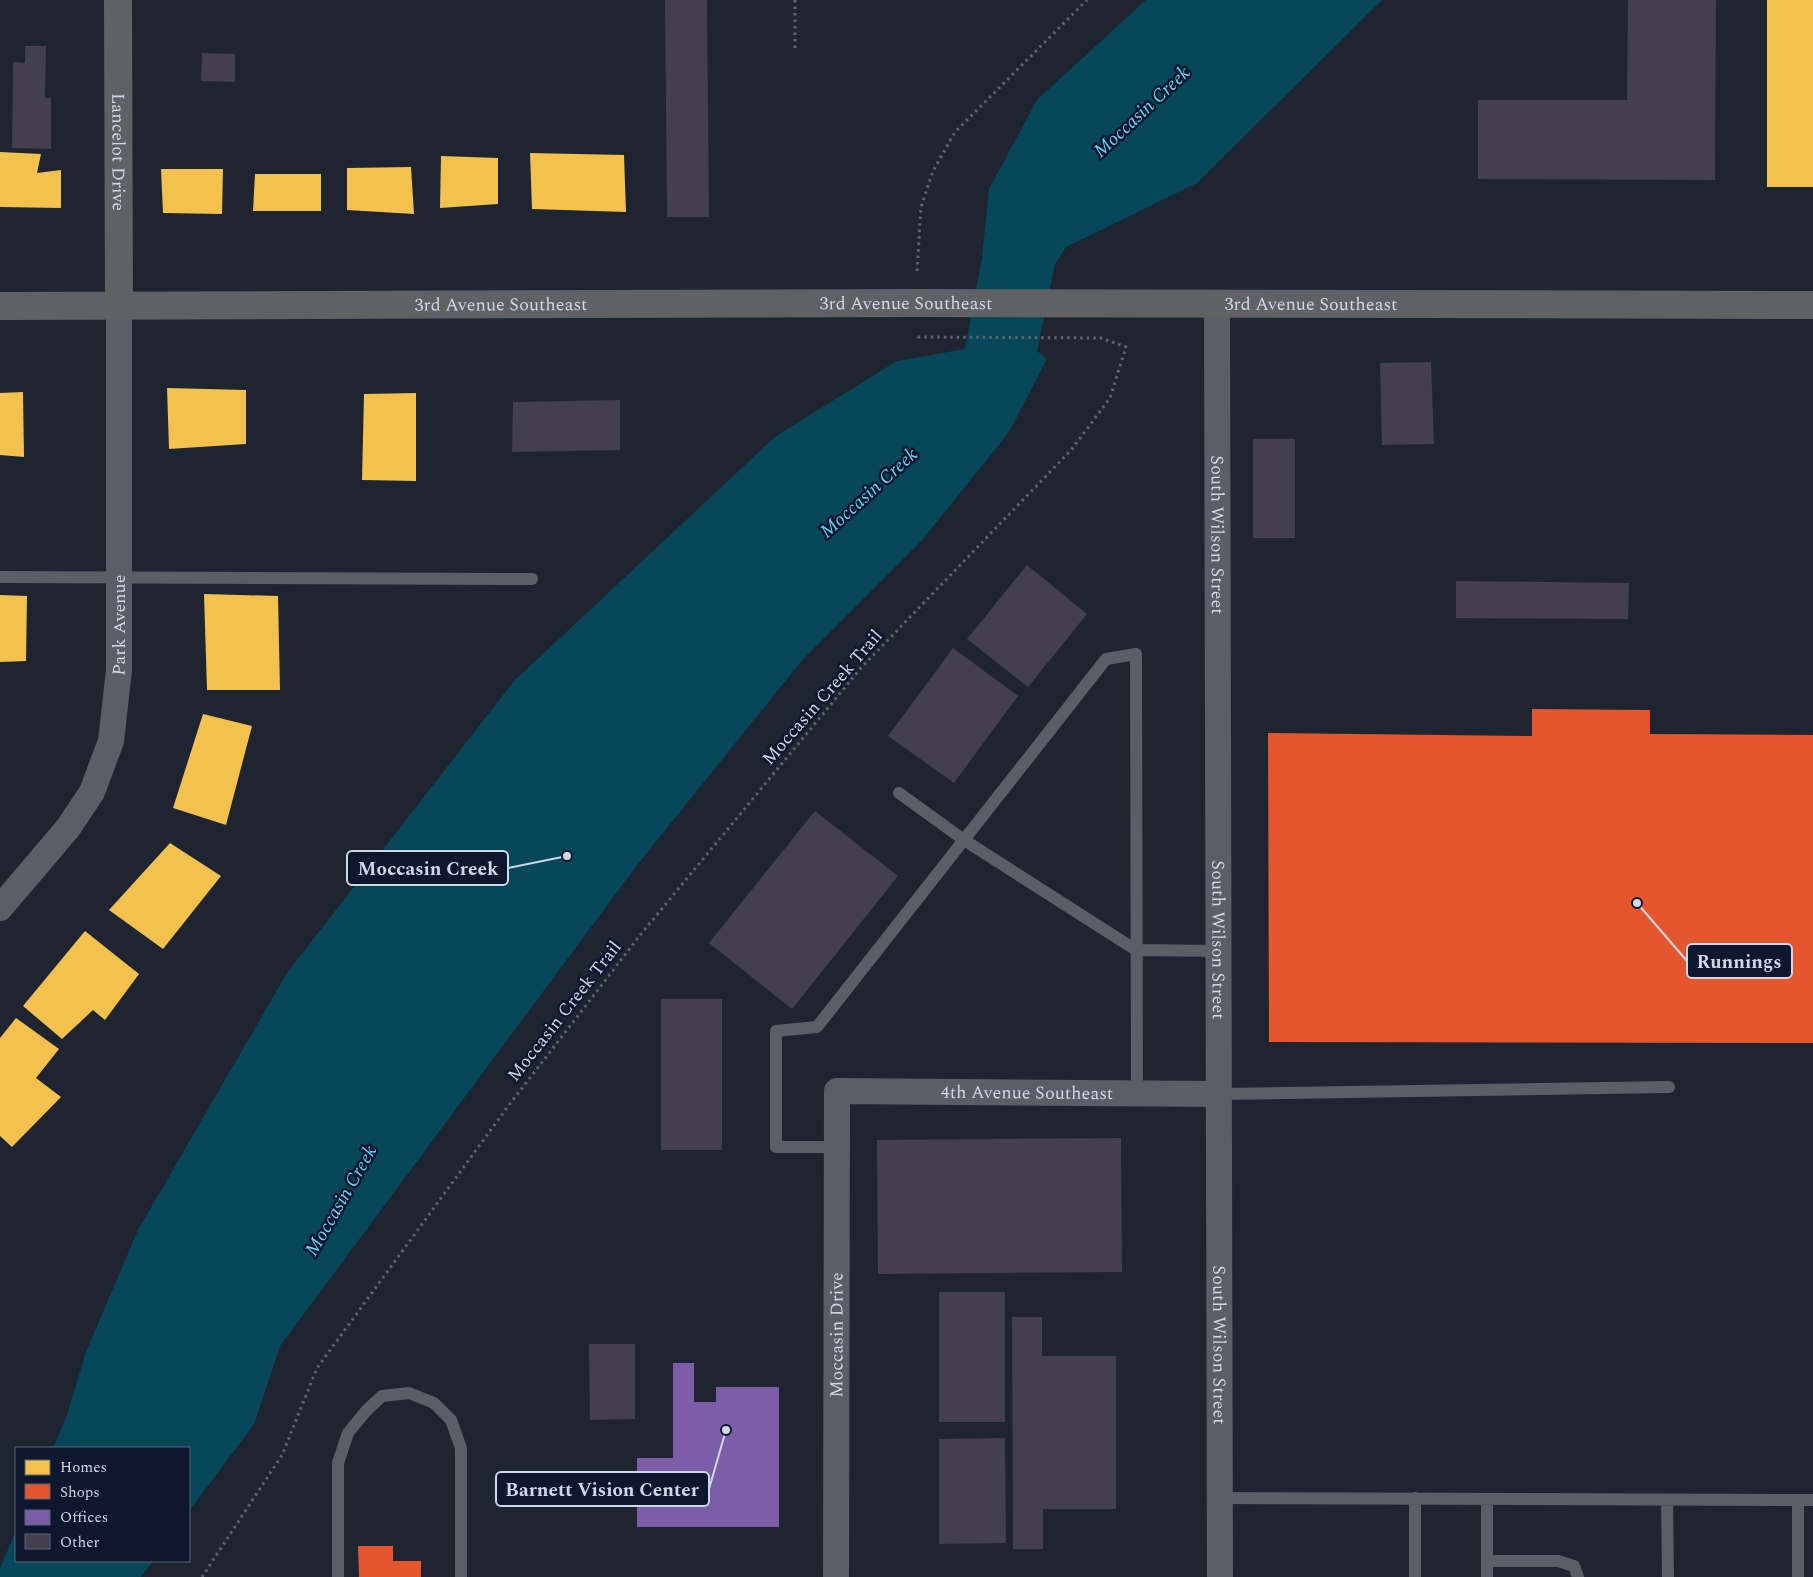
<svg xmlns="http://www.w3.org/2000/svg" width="1813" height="1577" font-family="Spectral,serif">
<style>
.water{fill:#064859}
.homes{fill:#f2c14e}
.shops{fill:#e4572e}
.offices{fill:#7b5ea7}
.building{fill:#433f4c}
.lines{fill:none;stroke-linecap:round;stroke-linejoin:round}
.path{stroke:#5f646c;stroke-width:3;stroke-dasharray:2.5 4;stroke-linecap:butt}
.lane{stroke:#595e67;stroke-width:12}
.street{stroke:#595e67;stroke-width:26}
.secondary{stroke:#5f6165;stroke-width:28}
.labels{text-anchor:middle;stroke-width:5;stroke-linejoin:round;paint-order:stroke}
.street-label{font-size:18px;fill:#d0d8e8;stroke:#0d182f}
.water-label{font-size:19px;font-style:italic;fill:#62d6fa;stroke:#0d182f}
.leader{fill:none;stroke:#d0d8e8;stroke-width:2}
.callout-dot{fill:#d0d8e8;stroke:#0d182f;stroke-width:2}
.callout{fill:#0d182f;stroke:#d0d8e8;stroke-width:2}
.callout-label{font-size:19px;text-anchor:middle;font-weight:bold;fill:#d0d8e8}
</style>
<rect width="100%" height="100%" fill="#1e2531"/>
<!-- water -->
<path class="water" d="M1146 0H1382L1197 183 1066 247 1055 264 1037 351 1047 359 1009 432 923 539 803 659 637 865 280 1346 254 1424 189 1511V1448H53L66 1418 86 1352 138 1230 287 973 514 681 776 436 897 361 965 349 982 258 989 189 1037 100Z
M16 1531V1561H153L141 1577H0V1568Z"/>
<!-- homes -->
<path class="homes" d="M1767 0H1813V187H1767Z
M0 152 41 154 37 173 61 170V208L0 207Z
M530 153 624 155 626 212 532 209Z
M441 156 498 158V204L440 208Z
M411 167 414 214 347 210V168Z
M161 169H223L222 214 163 213Z
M255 174H321V211H253Z
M167 388 246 390V444L169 449Z
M23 392 24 457 0 455V393Z
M416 393V481L362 480 364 394Z
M204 594 278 596 280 690H207Z
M0 595 27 596 26 661 0 662Z
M203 714 252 726 226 825 173 808Z
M170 843 221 876 163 949 109 910Z
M85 931 139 974 105 1020 93 1010 62 1039 23 1006Z
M16 1018 59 1049 36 1078 61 1097 12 1147 0 1136V1038Z"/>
<!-- shops -->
<path class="shops" d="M1532 709 1650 710V734L1813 735V1043L1269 1042 1268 733 1532 736Z
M358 1546H393V1561H421V1577H359Z"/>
<!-- offices -->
<path class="offices" d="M673 1363H694V1402H716V1387H779V1527H637V1458H673Z"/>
<!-- building -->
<path class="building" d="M665 0H707L709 217H667Z
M1628 0H1716L1715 180 1478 179V100H1627Z
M25 46H46L45 98H51V149L12 148 13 62 25 63Z
M202 53 235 54V82L201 81Z
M1431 362 1434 444 1382 445 1380 363Z
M620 400V450L512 452 513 402Z
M1253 439H1295V538H1253Z
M1027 565 1087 614 1028 687 967 639Z
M1456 581 1629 583 1628 619 1456 618Z
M953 648 1018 696 954 783 888 736Z
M815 811 898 876 792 1009 709 943Z
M661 999H722V1150H661Z
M1121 1138 1122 1272 878 1274 877 1140Z
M939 1292H1005V1422H939Z
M1012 1317H1042V1356H1116V1509H1043V1549H1013Z
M589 1344H635V1419L590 1420Z
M1005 1438 1006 1543 939 1544V1439Z"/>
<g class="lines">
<!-- path -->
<path class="path" d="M795 0V52
M917 271 921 207 933 171 955 132 1087 0
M202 1577 282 1455 317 1368 506 1109 641 934 861 668 1072 449 1110 398 1126 347 1101 338 918 337V333"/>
<!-- lane -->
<path class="lane" d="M0 577 532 579
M899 793 964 840 1136 950 1218 951
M1218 1094 1669 1087
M837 1147H776V1031L817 1027 1106 659 1136 654 1137 1093
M1220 1498 1813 1500
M1487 1499V1577
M1667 1500 1668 1577
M1798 1500V1577
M1487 1561H1558L1574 1566 1578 1577
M338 1577V1463L348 1433 366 1411 382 1396 409 1393 434 1403 451 1420 461 1448V1577
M1415 1577V1498"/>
<!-- street -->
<g class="street">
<path id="s1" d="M1217 304 1220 1577"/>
<path id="s2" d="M0 908 68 828 92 792 111 741 119 670V306"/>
<path id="s3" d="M836 1577 837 1091 1218 1094"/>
</g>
<!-- secondary -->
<g class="secondary">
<path id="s4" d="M118 0 119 306"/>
<path id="s5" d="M0 306 918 303 1813 305"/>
</g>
</g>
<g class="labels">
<!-- street labels -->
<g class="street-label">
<text dy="6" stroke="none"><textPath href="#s4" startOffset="152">Lancelot Drive</textPath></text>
<text dy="6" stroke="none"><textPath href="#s5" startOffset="906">3rd Avenue Southeast</textPath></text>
<text dy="6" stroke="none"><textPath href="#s5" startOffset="1311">3rd Avenue Southeast</textPath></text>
<text dy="6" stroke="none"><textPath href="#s5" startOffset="501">3rd Avenue Southeast</textPath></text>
<text dy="6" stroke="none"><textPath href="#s1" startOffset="231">South Wilson Street</textPath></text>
<text dy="6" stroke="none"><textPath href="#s2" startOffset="319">Park Avenue</textPath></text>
<text transform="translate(822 697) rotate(-49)" y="6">Moccasin Creek Trail</text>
<text dy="6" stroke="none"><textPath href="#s1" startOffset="636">South Wilson Street</textPath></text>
<text transform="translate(564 1011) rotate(-52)" y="6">Moccasin Creek Trail</text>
<text dy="6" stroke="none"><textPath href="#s3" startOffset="676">4th Avenue Southeast</textPath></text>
<text dy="6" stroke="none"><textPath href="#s3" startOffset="242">Moccasin Drive</textPath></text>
<text dy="6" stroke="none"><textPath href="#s1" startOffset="1041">South Wilson Street</textPath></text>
</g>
<!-- water labels -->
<g class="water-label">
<text transform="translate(1141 111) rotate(-43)" y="7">Moccasin Creek</text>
<text transform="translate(868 492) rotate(-42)" y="7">Moccasin Creek</text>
<text transform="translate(340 1200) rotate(-60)" y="7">Moccasin Creek</text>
</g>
</g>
<!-- callouts -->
<path class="leader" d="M567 856L508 868M1637 903L1687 961M726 1430L709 1489"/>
<g class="callout-dot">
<circle cx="567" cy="856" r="5"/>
<circle cx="1637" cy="903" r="5"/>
<circle cx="726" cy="1430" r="5"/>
</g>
<g class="callout">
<rect x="347" y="851" width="161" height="34" rx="5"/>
<rect x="1687" y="944" width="105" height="34" rx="5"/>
<rect x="496" y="1472" width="213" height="34" rx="5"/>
</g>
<g class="callout-label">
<text x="428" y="875">Moccasin Creek</text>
<text x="1739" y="968">Runnings</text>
<text x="602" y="1496">Barnett Vision Center</text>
</g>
<!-- legend -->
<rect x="15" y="1447" width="175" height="115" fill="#0d182f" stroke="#5b6579"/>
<rect x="25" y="1460" width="25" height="15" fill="#f2c14e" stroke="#5b6579"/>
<text x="60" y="1472" font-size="15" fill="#d0d8e8">Homes</text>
<rect x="25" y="1484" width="25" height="15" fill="#e4572e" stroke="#5b6579"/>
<text x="60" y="1497" font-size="15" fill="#d0d8e8">Shops</text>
<rect x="25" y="1510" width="25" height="15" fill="#7b5ea7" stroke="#5b6579"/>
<text x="60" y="1522" font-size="15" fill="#d0d8e8">Offices</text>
<rect x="25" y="1534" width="25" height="15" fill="#433f4c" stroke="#5b6579"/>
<text x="60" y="1547" font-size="15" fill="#d0d8e8">Other</text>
</svg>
